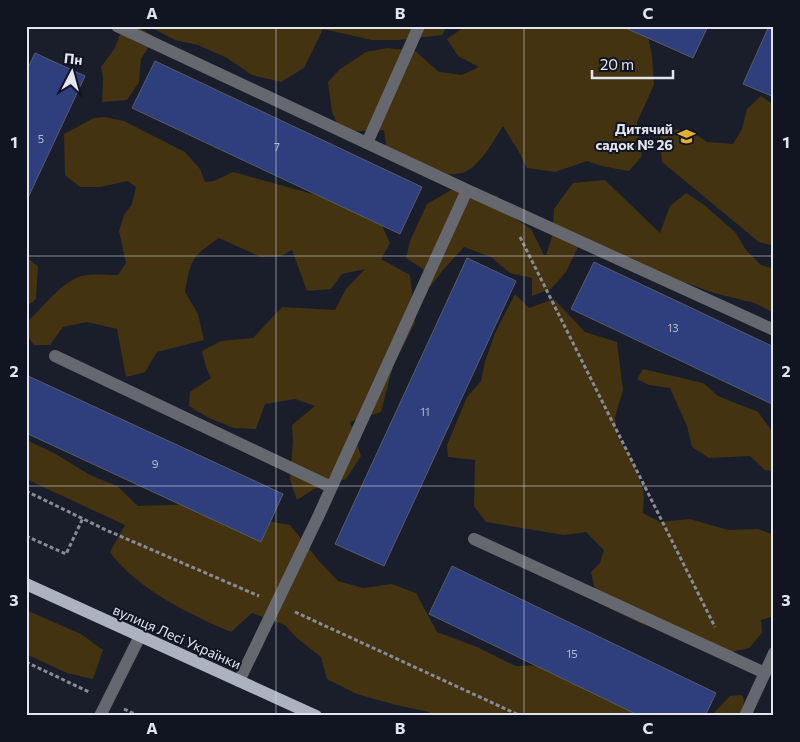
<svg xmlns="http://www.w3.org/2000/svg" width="800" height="742" font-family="Commissioner,sans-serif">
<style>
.green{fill:#433311}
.building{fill:#2f3e7d;stroke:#565c6b}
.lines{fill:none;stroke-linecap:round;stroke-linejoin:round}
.path{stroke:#888b96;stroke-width:3;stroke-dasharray:4 2.5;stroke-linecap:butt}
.minor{stroke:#65686f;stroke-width:12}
.major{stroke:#adb2c1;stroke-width:12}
.grid{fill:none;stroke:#e2e5ee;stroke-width:1;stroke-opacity:0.55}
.labels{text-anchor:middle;stroke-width:4;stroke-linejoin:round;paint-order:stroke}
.number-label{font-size:11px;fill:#b5bbd2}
.poi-label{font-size:14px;font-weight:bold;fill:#e2e5ee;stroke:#111521;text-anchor:end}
.street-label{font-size:14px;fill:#e2e5ee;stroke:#111521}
.neatline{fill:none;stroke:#e2e5ee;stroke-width:2}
.grid-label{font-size:16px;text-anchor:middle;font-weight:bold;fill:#e2e5ee}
</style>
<rect width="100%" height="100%" fill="#1a1e2b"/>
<!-- green -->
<path class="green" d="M123 26H136L155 37 141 59 139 82 127 100 102 102 103 78 101 67 115 48Z
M155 26H447L442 35 398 40H372L323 29 304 68 281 82 252 75 227 58 198 45 175 40 154 29Z
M466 26H646L652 56 654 85 637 122 642 156 629 171 602 166 587 161 555 172 527 168 519 152 503 126C494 140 486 155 474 166 452 187 410 163 387 152L384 130 341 132 332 112 328 82 340 69 366 52 387 48 415 51 439 72 462 75 479 67 458 56 447 39Z
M761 96 774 105V246L759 242 662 162 660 137 677 129 697 135 707 142 733 144 742 129 747 109Z
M105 117 124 121 185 152 200 169 205 182 214 181 233 172 349 204 378 217 390 243 381 259 410 275 415 323 393 366 381 412 350 422 361 456 346 479 314 489 297 500 290 480 293 441 292 425 315 406 295 399 265 404 256 429 234 428 209 418 189 406 190 392 211 378 206 367 202 351 221 341 253 338 282 307 335 310 346 289 365 269 342 274 331 289 307 291 292 250 281 256 261 257 219 238C191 257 191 259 185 292L198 314 204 340 157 352 145 372 126 377 117 329 87 322 63 327 50 345H34L26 334V323C43 308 64 277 87 275 97 274 108 275 118 275L126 263 119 231 124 215 132 204 136 187 128 181 100 187H80L65 175 64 134 94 118Z
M605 180 660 233 670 206 686 193 703 204 735 232 746 250 761 265 774 269V313L755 303 714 293 675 279 657 270 616 265 580 243 566 272 551 289 532 296V278L510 273 491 257 464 247 442 271 430 287 423 269 406 258 410 241 427 204 453 189 498 196 508 214 531 229 544 255H546L552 237 554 209 573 183Z
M26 256 38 267 36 299 26 307Z
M515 294 529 308 554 299 585 332 617 342 623 390 615 417 617 435 635 466 644 493 643 513 660 522 690 519 728 530 758 529 774 535V616L761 620 762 633 749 648 719 655 673 632 642 624 598 603 591 572 600 563 604 550 586 532 564 535 486 522 474 506 475 460 448 457 447 445 467 397 481 381 485 362 495 333Z
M643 369 703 383 718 396 758 412 772 431 774 430V471L765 470 750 456 709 458 692 447 687 426 670 388 649 385 637 379Z
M26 440 54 453 90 475 117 486 138 506 197 504 243 517 290 525 319 561 338 581 363 588 392 584 416 593 437 632 477 647 515 666 549 665 652 716H432L429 712 396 705 357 694 327 679 321 657 297 638 285 625 252 613 231 632C191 615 135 588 110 552L125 525 26 479Z
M26 610 81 634 103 650 93 679 67 673 26 654Z
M742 695 744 700 741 716H711L730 696Z"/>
<!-- building -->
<path class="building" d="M621 26H708L693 58Z
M769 26H774V97L743 84Z
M35 53 85 76 26 202V72Z
M155 61 422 187 400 234 132 108Z
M467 258 516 281 384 566 335 544Z
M594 262 774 347V405L571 309Z
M26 375 283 494 261 542 26 433Z
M452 566 716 693 705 716H640L429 614Z"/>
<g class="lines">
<!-- path -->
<path class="path" d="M520 237 715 627
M26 491 106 530 259 596
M26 536 66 554 83 518
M295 612 521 716
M26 662 89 692
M124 709 139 716"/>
<!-- minor -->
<path class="minor" d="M117 26 467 190 318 517 239 681
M367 143 419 26
M467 190 774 330
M55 356 331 487
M474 539 765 673
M100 716 140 636
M745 716 774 653"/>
<!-- major -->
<path class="major" d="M26 584 316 716"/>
</g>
<!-- grid -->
<path class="grid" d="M276 26V716M524 26V716M26 256H774M26 486H774"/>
<!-- icons -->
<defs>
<symbol id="school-bare" viewBox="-9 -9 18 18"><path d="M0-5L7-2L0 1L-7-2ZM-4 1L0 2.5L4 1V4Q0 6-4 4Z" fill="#e3ae34" stroke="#111521" stroke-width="2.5" paint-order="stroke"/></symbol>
</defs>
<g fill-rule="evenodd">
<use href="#school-bare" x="674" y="124" width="25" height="25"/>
</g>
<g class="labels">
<!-- number labels -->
<g class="number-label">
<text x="41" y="143">5</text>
<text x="277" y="151">7</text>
<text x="673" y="332">13</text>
<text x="425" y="416">11</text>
<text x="155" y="468">9</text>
<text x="572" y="658">15</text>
</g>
<!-- poi labels -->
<g class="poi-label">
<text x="673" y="134">Дитячий<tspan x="673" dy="16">садок № 26</tspan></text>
</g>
<!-- street labels -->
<g class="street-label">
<text transform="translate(177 637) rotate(24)" y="5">вулиця Лесі Українки</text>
</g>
</g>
<!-- border -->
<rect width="800" height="742" fill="none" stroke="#111521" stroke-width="55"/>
<!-- north arrow -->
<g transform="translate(72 72) rotate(6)" stroke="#111521" stroke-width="4" paint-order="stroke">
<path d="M0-4L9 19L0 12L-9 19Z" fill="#e2e5ee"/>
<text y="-8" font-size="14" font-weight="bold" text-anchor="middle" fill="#e2e5ee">Пн</text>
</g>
<!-- scale -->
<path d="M592 70v8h81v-8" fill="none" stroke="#e2e5ee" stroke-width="2.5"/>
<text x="600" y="70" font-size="15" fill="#e2e5ee" stroke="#111521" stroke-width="4" paint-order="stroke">20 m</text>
<rect x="28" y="28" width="744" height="686" class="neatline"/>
<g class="grid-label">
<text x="152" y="19">A</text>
<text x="400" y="19">B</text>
<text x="648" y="19">C</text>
<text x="14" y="148">1</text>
<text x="786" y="148">1</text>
<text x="14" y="377">2</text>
<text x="786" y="377">2</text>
<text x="14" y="606">3</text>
<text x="786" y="606">3</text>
<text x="152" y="734">A</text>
<text x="400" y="734">B</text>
<text x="648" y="734">C</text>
</g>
</svg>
